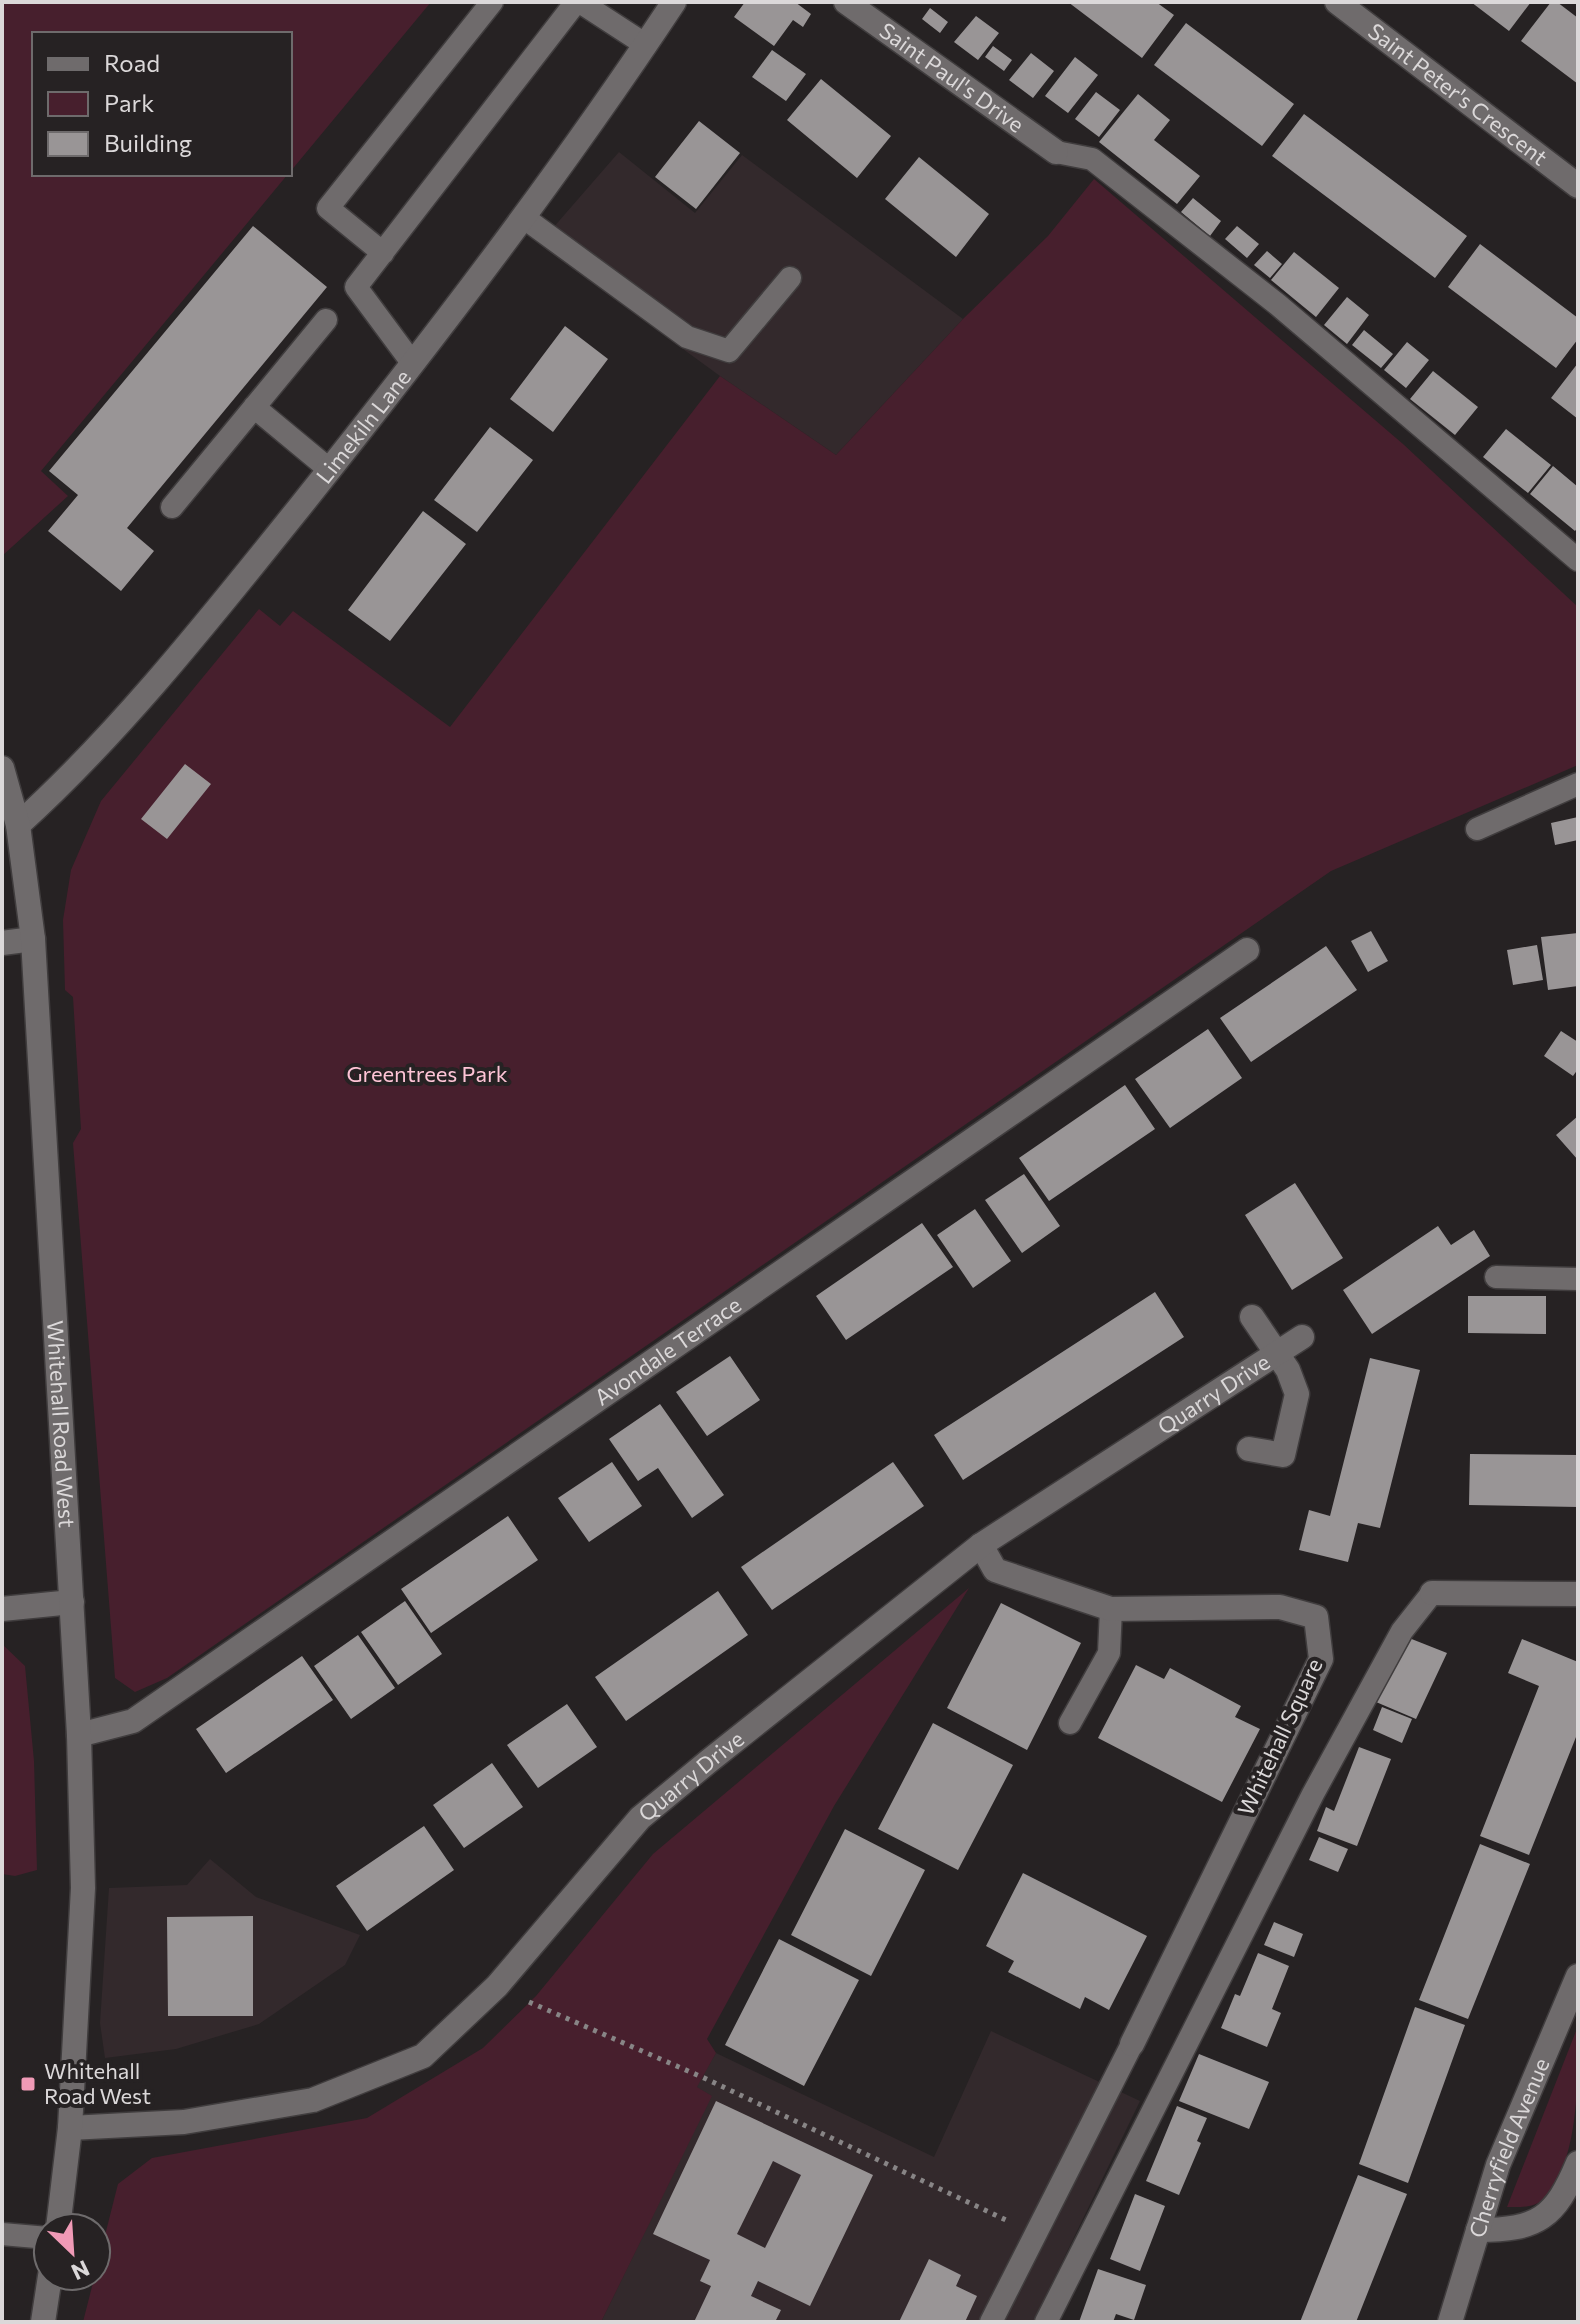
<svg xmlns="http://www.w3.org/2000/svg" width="1580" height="2324" font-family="Commissioner,sans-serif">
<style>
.built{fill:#33292c}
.green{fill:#471f2d}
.building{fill:#999596;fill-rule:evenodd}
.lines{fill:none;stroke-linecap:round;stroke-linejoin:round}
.lane-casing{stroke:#403d3e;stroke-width:25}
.street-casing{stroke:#403d3e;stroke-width:27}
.secondary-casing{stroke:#403d3e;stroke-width:27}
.path{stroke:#888586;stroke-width:5;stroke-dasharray:4 6;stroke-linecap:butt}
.lane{stroke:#6f6b6c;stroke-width:22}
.street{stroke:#6f6b6c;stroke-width:24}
.secondary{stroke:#6f6b6c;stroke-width:24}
.poi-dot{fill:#f09ab6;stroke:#262223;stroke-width:3}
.labels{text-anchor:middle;stroke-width:8;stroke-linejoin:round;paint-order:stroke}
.street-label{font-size:22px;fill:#dbd8d9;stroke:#262223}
.park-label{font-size:22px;fill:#fec4d6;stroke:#262223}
.poi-label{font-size:22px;fill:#dbd8d9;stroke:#262223;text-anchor:start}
</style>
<rect width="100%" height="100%" fill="#262223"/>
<!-- built -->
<path class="built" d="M619 152 695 213 742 155 963 319 836 455 720 376 539 244Z
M210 1859 256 1897 360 1935 345 1965 259 2024 176 2049 105 2058 100 2023 109 1888 187 1885Z
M991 2031 1140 2101 1033 2322H601L711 2096 696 2087 716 2053 934 2157Z"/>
<!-- green -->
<path class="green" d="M2 2H431L290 172V34H34V174H288L41 471 68 496 2 556Z
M1094 179 1403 444 1578 607V765L1331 871 167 1678 135 1692 115 1678 73 1143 81 1129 73 997 65 990 63 920 71 870 101 801 259 609 280 626 293 611 450 727 720 376 836 455 963 319 1048 236Z
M969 1588 834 1806 707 2039 716 2053 697 2087 712 2096 601 2322H83L118 2184 152 2158 367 2118 483 2048 536 1996 653 1854Z
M2 1644 25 1666 34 1761 37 1870 15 1876 2 1874Z
M1578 2026C1578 2077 1580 2162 1543 2200 1533 2208 1519 2207 1507 2207Z"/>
<!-- building -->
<path class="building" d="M745 2H795L811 14 803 27 793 20 774 46 734 17Z
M1068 2H1156L1174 15 1142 58Z
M1471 2H1531L1509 31Z
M1551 2H1557L1578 18V84L1521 41Z
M930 8 948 22 940 33 922 19Z
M976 16 999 33 978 60 954 42Z
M1186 23 1294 104 1262 146 1154 65Z
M993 46 1012 60 1004 71 985 57Z
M772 50 806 74 786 101 752 77Z
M1031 53 1054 71 1033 98 1009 80Z
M1075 57 1098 75 1068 113 1045 96Z
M821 79 891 136 857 178 787 120Z
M1096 92 1120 110 1099 137 1075 119Z
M1138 94 1170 120 1154 140 1200 176 1177 204 1099 142Z
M1304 114 1467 236 1435 278 1272 156Z
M699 121 740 153 696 209 655 177Z
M919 157 989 214 956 257 885 199Z
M1193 198 1221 221 1210 236 1181 212Z
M253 226 327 287 127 528 154 551 121 591 48 531 78 495 49 471Z
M1237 226 1259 244 1247 258 1225 239Z
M1480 244 1578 318V339L1556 368 1448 287Z
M1267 251 1282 264 1270 278 1254 265Z
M1294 252 1339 288 1316 317 1271 280Z
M1347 297 1369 315 1347 344 1324 325Z
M565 326 608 359 553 432 510 399Z
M1364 330 1393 354 1381 368 1352 345Z
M1407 342 1429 360 1406 388 1384 370Z
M1578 363V419L1551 398Z
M1433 371 1478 407 1455 435 1410 399Z
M490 427 533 460 477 532 434 500Z
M1506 429 1551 465 1528 493 1483 457Z
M1553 466 1578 487V527L1575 531 1530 494Z
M423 511 466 544 390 641 348 610Z
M185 764 211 784 167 839 141 819Z
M1578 817V840L1555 845 1551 823Z
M1371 931 1388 961 1368 972 1351 941Z
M1578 933V986L1548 990 1541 937Z
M1537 945 1543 980 1513 985 1507 950Z
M1326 946 1357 990 1251 1062 1220 1018Z
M1208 1029 1242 1078 1170 1128 1135 1079Z
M1561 1031 1578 1042V1069L1573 1076 1544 1056Z
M1125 1085 1155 1129 1049 1201 1019 1158Z
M1578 1116V1160L1556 1135Z
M1024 1174 1060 1226 1022 1253 985 1200Z
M1295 1183 1343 1258 1292 1290 1245 1215Z
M975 1209 1011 1261 973 1288 937 1235Z
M922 1223 953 1267 846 1340 816 1296Z
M1438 1226 1451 1245 1474 1230 1490 1256 1372 1334 1343 1290Z
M1155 1292 1184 1337 963 1480 934 1435Z
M1468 1296H1546V1334L1468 1333Z
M730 1356 760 1400 707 1436 676 1392Z
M1370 1358 1420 1370 1380 1528 1358 1523 1348 1562 1299 1550 1309 1510 1330 1516Z
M660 1404 724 1495 692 1518 658 1468 638 1481 609 1439Z
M1470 1454 1578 1455V1507L1469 1505Z
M612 1462 642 1506 589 1542 558 1498Z
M893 1462 924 1506 772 1610 741 1567Z
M508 1516 538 1560 431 1633 401 1589Z
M718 1591 748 1635 626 1721 595 1677Z
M405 1601 442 1654 398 1685 361 1632Z
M1001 1603 1081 1643 1027 1750 947 1708Z
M358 1635 395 1688 351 1719 314 1666Z
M1404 1636 1447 1653 1416 1719 1376 1702Z
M1522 1639 1578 1662V1732L1529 1855 1480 1836 1539 1686 1508 1673Z
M302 1656 333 1700 226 1773 196 1729Z
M1136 1665 1164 1679 1170 1668 1241 1706 1235 1717 1260 1729 1222 1802 1098 1738Z
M567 1704 597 1747 538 1788 507 1745Z
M1382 1707 1412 1719 1402 1743 1373 1730Z
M933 1723 1013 1765 958 1870 878 1829Z
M1359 1747 1391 1759 1357 1846 1317 1831 1326 1807 1334 1811Z
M492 1763 523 1807 464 1848 433 1805Z
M424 1826 454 1870 367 1931 336 1886Z
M845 1829 925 1870 871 1976 791 1935Z
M1319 1837 1348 1849 1338 1872 1309 1860Z
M1480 1844 1530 1864 1468 2019 1419 2000Z
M1023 1873 1147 1936 1109 2010 1085 1997 1080 2009 1008 1972 1014 1961 986 1946Z
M253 1916V2016H168L167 1917Z
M1274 1922 1303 1934 1294 1957 1264 1945Z
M779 1939 859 1980 804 2086 725 2045Z
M1258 1953 1289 1966 1272 2009 1281 2013 1267 2047 1221 2028 1235 1994 1240 1996Z
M1415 2007 1465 2025 1408 2183 1359 2164Z
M1199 2054 1269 2082 1249 2129 1179 2101Z
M716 2101 873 2175 810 2306 758 2281 751 2296 781 2310 775 2322H694L711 2286 700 2281 710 2260 653 2234ZM773 2161 801 2175 765 2248 737 2234Z
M1177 2106 1207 2118 1197 2141 1201 2143 1179 2195 1146 2181Z
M1358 2175 1407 2194 1356 2322H1300Z
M1135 2194 1165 2206 1140 2271 1110 2259Z
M929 2259 961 2275 956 2286 977 2296 965 2322H899Z
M1098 2269 1146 2285 1134 2320 1116 2314 1113 2322H1079Z"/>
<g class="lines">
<defs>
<path id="lane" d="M580 2 646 45
M1056 152 1092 159 1277 304 1578 560
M523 217 687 337 729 351 790 278
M383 253 328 208 492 2
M413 364 356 287 576 2
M254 407 330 470
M172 507 326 320
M1477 829 1578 784
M1496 1277 1578 1279
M1070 1723 1109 1653 1111 1609
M2 2234 48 2238
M991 2322 1132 2044
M1046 2322 1313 1794 1402 1631 1432 1593"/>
<g id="street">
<path id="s1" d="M846 2 1056 152"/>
<path id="s2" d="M1337 2 1578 186"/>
<path id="s3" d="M18 825C121 732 212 616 299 508 430 344 558 177 674 2"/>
<path d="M2 943 33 939"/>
<path d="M1249 1449 1283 1455 1297 1394 1288 1370 1252 1317"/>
<path d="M981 1545 995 1570 1111 1609 1280 1607 1316 1617 1321 1659 1132 2044"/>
<path d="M1432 1593 1578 1594"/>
<path d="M2 1609 72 1602"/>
<path id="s4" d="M79 1735 133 1721 1247 950"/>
<path id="s5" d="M70 2128 184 2122 313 2100 423 2056 497 1986 640 1818 709 1761 981 1545 1302 1337"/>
<path d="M1478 2230C1538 2230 1555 2218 1578 2163"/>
<path id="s6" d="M1450 2322 1498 2165 1578 1976"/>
</g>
<g id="secondary">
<path id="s7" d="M2 768 18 825 33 939 79 1735 83 1888 70 2128 58 2228"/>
<path d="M43 2322 50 2276"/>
</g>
</defs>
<!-- lane casing -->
<use href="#lane" class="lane-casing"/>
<!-- street casing -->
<use href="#street" class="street-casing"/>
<!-- secondary casing -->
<use href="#secondary" class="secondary-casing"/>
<!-- path -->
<path class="path" d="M529 2002 702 2077 1008 2221"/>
<!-- lane -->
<use href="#lane" class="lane"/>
<!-- street -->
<use href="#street" class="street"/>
<!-- secondary -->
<use href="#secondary" class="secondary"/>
</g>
<!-- markers -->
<rect class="poi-dot" x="20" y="2076" width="16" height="16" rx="4"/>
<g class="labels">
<!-- street labels -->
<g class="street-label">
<text dy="8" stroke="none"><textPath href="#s1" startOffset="130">Saint Paul's Drive</textPath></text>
<text dy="8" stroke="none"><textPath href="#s2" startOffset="152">Saint Peter's Crescent</textPath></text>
<text dy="8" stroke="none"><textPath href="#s3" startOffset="528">Limekiln Lane</textPath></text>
<text dy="8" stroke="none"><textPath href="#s4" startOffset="706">Avondale Terrace</textPath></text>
<text dy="8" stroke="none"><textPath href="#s5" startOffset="1400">Quarry Drive</textPath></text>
<text dy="8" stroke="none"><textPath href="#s7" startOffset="660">Whitehall Road West</textPath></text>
<text transform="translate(1280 1737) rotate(-65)" y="8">Whitehall Square</text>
<text dy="8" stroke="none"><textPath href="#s5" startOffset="752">Quarry Drive</textPath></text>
<text dy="8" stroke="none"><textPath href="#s6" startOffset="184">Cherryfield Avenue</textPath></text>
</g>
<!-- park labels -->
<g class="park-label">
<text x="427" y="1082">Greentrees Park</text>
</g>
<!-- poi labels -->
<g class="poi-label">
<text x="44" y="2079">Whitehall<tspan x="44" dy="25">Road West</tspan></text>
</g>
</g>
<!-- border -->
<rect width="1580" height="2324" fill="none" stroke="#dbd8d9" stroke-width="8"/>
<!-- legend -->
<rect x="32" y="32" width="260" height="144" fill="#262223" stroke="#6e6b6c" stroke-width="2"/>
<rect x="48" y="58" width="40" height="12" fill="#6f6b6c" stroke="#6e6b6c" stroke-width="2"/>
<text x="104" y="72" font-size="24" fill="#dbd8d9">Road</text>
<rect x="48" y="92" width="40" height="24" fill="#471f2d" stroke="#6e6b6c" stroke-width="2"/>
<text x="104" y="112" font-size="24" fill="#dbd8d9">Park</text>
<rect x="48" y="132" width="40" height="24" fill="#999596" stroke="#6e6b6c" stroke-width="2"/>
<text x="104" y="152" font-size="24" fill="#dbd8d9">Building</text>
<!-- north arrow -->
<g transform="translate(72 2252) rotate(155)"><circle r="38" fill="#262223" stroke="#6e6b6c" stroke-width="2"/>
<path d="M0-6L14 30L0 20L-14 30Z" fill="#f09ab6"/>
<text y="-12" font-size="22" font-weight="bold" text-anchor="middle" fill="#dbd8d9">N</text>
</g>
</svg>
